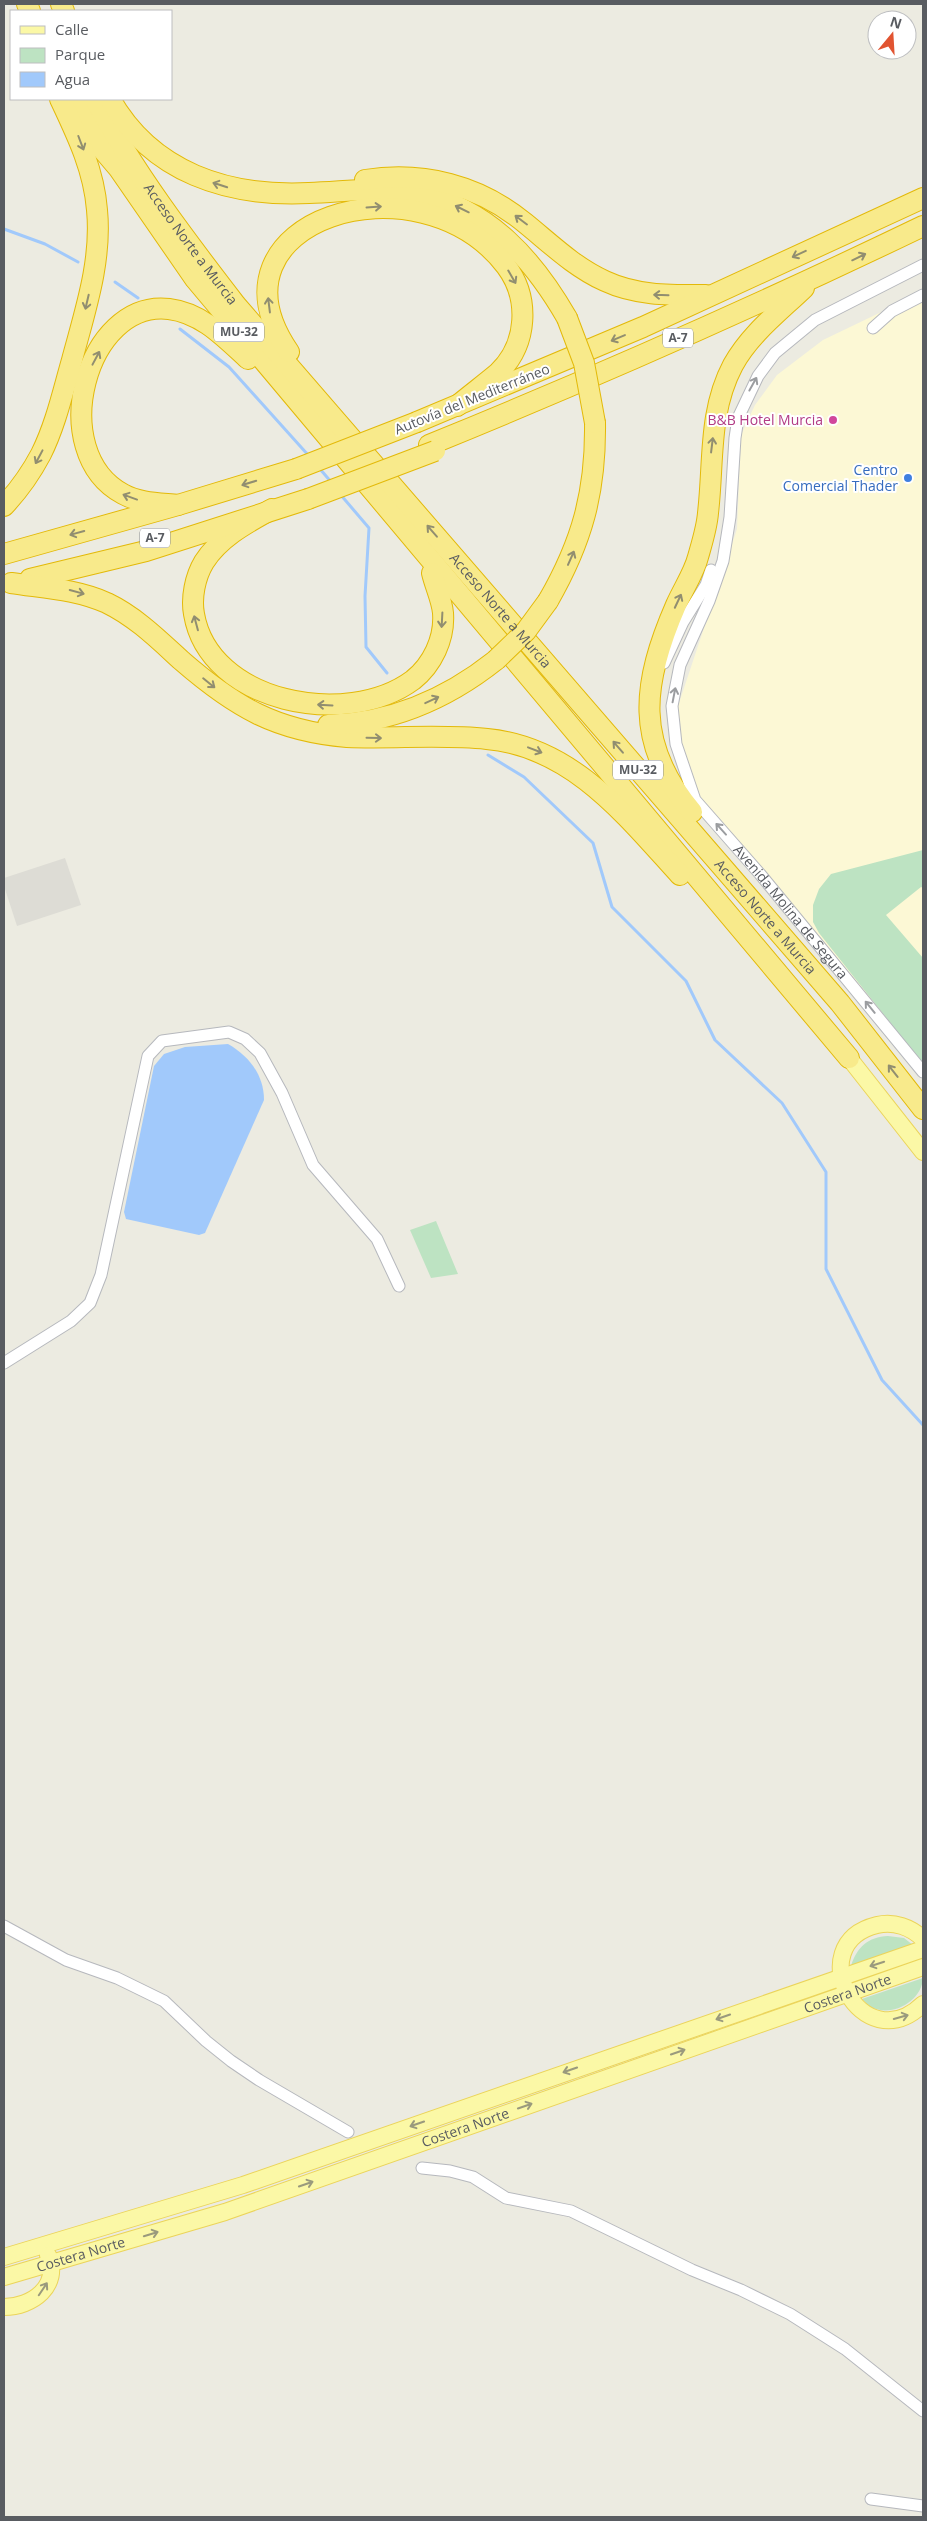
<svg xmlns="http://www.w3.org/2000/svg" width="927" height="2521" font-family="'Open Sans',sans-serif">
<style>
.commercial{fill:#fcf8d5}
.industrial{fill:#dddcd5}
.green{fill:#bde3c2}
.water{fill:#a1c9fb}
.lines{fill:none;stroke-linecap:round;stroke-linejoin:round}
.stream{stroke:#a1c9fb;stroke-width:3}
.minor-casing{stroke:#b6b8bd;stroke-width:13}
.primary-casing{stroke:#ebd45a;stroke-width:18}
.motorway-casing{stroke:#e3b909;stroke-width:22}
.minor{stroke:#fff;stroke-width:11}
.primary{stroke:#fbf8a6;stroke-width:16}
.motorway{stroke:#f8ea8b;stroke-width:20}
.motorway-bridge-casing{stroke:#e3b909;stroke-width:22;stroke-linecap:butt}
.motorway-bridge{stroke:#f8ea8b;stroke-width:20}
.oneway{stroke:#918e70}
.oneway2{stroke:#9b9da0}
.oneway3{stroke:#9a9a7d}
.hotel-dot{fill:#d1479c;stroke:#fff;stroke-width:2}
.shop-dot{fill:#3f7fe0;stroke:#fff;stroke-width:2}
.labels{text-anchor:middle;stroke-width:4;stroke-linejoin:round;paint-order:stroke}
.shield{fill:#fff;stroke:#8b8d90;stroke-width:1}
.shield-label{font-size:12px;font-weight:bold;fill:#595c61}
.street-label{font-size:14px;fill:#595c61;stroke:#fff}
.hotel-label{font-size:14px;fill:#b23c85;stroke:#fff;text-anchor:end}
.shop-label{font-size:14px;fill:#366cbe;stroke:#fff;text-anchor:end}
</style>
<rect width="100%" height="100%" fill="#ecebe1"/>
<!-- commercial -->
<path class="commercial" d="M923 292V1079L870 1011 694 804 675 715 737 529 741 435 755 405 777 375 823 340Z"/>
<!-- industrial -->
<path class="industrial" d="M65 858 81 905 17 926 4 886V878Z"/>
<!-- green -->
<path class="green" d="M923 850V888L921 887 886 915 923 958V1064L819 933 813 922V905L819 889 831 874Z
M436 1221 458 1274 431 1278 410 1230Z
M888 1936 904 1938 913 1945 851 1966C857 1947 868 1937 888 1936Z
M923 1978C922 2001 892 2018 871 2007 868 2006 865 2001 862 1999Z"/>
<!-- water -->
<path class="water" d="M228 1044C249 1056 264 1075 264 1100L205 1233 199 1235 126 1219 124 1212 154 1066 164 1054 185 1047Z"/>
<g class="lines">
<!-- stream -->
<path class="stream" d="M4 229 45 244 78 262
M115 282 138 298
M180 329 229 367 309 456
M320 469 332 483
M340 494 369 528 365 596 366 647 387 673
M488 755 524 777 593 843 612 907 686 981 715 1040 782 1103 826 1172V1269L882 1380 923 1425"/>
<defs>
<g id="minor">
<path id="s1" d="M923 265 815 320 775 353 758 376 738 418 735 438 730 517 723 561 709 601 680 665 672 706 676 744 695 800 760 874 923 1072"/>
<path d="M873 328 892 311 923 295"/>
<path d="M664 663 683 622 706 585 711 570"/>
<path d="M4 1363 71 1321 90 1303 101 1275 148 1056 162 1041 229 1032 245 1039 260 1053 282 1093 313 1165 377 1239 399 1286"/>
<path d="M4 1926 66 1960 117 1978 164 2001 206 2041 231 2061 259 2080 348 2132"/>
<path d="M422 2168 450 2171 473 2177 506 2198 571 2211 692 2270 741 2290 790 2314 845 2349 923 2411"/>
<path d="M871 2499 923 2506"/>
</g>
<g id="primary">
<path d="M849 1058 923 1152"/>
<path d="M923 1939C911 1927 894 1921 877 1925 799 1944 862 2063 923 2004"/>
<path d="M4 2257 243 2185 923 1949"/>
<path id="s2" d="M4 2277 225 2212 923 1967"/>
<path d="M4 2307C32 2307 61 2286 48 2255"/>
</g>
<g id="motorway">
<path d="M27 4 30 11"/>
<path d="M61 4 64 11"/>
<path d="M76 99 102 149 119 169 195 279 849 1058"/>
<path id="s3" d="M95 99C134 172 185 239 236 305L840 1003 923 1109"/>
<path d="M110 99C152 173 228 197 309 193 346 192 386 185 422 194 490 211 533 259 567 318"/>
<path d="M365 180C423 171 479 185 525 223 551 244 574 267 605 281 637 296 671 295 706 295"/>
<path d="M289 352C198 220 419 152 506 266 530 298 528 344 498 373 485 384 470 395 457 406"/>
<path d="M417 422 643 327 923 198"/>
<path d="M429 445C596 377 761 304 923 226"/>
<path d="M178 505C160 503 139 503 123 494 45 452 86 299 169 309 202 313 225 338 248 359"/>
<path d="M4 506C19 490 31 473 41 454 56 424 63 391 72 360 85 311 102 261 97 210 94 170 77 135 60 99"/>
<path d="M272 509C247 523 220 537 204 562 195 577 191 598 194 614 209 703 347 729 413 680 432 665 445 639 443 613 442 600 435 586 432 573"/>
<path d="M4 554 178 505 296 469"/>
<path d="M30 579 146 551 308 499"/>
<path d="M11 583C44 588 76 589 107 603 136 617 159 640 182 661 235 707 276 731 347 737 394 739 441 734 487 739 573 747 626 816 680 875"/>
<path d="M548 601C582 542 596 492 595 423"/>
<path d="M328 725C391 723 447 699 496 660"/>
<path d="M692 812C634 743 642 683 676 605 683 589 694 573 698 557 702 543 707 527 708 513 714 462 708 412 733 365 750 334 779 312 804 288"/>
</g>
</defs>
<!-- minor casing -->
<use href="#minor" class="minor-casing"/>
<!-- primary casing -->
<use href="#primary" class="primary-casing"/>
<!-- motorway casing -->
<use href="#motorway" class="motorway-casing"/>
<!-- minor -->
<use href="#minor" class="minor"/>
<!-- primary -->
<use href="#primary" class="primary"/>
<!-- motorway -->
<use href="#motorway" class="motorway"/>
<defs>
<path id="motorway-bridge" d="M567 318 584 363 595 423
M296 469 417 422
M308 499 435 451
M496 660 526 631 548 601"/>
</defs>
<!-- motorway-bridge casing -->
<use href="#motorway-bridge" class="motorway-bridge-casing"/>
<!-- motorway-bridge -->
<use href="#motorway-bridge" class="motorway-bridge"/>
</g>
<!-- one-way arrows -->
<defs><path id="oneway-shaft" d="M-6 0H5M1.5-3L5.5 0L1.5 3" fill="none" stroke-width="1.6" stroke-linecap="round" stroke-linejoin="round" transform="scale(1.25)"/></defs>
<g class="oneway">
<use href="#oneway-shaft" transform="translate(81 143) rotate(69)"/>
<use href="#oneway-shaft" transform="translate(220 185) rotate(-162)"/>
<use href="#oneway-shaft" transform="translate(374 207) rotate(-4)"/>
<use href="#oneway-shaft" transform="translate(462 209) rotate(-154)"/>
<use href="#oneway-shaft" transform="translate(521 220) rotate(-143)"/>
<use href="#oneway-shaft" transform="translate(799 254) rotate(155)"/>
<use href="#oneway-shaft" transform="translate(859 257) rotate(-26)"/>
<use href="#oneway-shaft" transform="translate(512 277) rotate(60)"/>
<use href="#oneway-shaft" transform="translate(661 295) rotate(-178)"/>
<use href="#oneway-shaft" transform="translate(87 302) rotate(103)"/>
<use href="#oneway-shaft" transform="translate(269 305) rotate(-97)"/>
<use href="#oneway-shaft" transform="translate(618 338) rotate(157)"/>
<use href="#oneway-shaft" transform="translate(96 358) rotate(-62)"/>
<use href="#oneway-shaft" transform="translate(712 445) rotate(-83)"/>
<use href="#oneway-shaft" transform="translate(39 457) rotate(118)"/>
<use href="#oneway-shaft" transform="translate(249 483) rotate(163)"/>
<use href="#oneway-shaft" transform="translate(130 497) rotate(-160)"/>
<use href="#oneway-shaft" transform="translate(432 531) rotate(-131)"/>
<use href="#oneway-shaft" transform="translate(77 533) rotate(165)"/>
<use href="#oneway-shaft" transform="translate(571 558) rotate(-66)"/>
<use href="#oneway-shaft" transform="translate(77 592) rotate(15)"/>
<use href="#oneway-shaft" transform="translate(678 601) rotate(-65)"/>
<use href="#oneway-shaft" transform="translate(442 620) rotate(93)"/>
<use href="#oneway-shaft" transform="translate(196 623) rotate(-105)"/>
<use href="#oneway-shaft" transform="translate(209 683) rotate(39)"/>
<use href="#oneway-shaft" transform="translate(432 700) rotate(-25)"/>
<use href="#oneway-shaft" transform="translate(325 705) rotate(-177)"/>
<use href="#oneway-shaft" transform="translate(374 738) rotate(1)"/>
<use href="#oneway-shaft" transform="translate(618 747) rotate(-131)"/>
<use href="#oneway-shaft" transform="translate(535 750) rotate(21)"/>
<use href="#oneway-shaft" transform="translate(893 1071) rotate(-128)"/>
</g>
<g class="oneway2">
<use href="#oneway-shaft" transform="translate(753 384) rotate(-61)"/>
<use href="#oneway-shaft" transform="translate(674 695) rotate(-79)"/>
<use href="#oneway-shaft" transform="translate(721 829) rotate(-132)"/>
<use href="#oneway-shaft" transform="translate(870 1007) rotate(-129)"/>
</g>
<g class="oneway3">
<use href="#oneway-shaft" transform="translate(877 1964) rotate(162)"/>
<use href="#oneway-shaft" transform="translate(723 2017) rotate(161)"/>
<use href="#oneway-shaft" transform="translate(901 2017) rotate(-16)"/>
<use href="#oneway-shaft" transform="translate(678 2052) rotate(-19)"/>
<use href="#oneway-shaft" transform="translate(570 2070) rotate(161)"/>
<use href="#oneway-shaft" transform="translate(525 2106) rotate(-19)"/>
<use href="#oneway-shaft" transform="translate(417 2124) rotate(161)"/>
<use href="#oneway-shaft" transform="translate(306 2184) rotate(-19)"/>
<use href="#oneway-shaft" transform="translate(151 2234) rotate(-17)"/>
<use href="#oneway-shaft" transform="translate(43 2289) rotate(-56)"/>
</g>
<!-- markers -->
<circle class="hotel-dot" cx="833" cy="420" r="5"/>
<circle class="shop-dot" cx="908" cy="478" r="5"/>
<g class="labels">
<!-- shield labels -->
<g class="shield">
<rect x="214" y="322.5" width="50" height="19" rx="4"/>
<rect x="663" y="328.5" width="30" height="19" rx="4"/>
<rect x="140" y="528.5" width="30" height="19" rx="4"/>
<rect x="613" y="760.5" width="50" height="19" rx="4"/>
</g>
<g class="shield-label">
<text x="239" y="336">MU-32</text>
<text x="678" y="342">A-7</text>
<text x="155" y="542">A-7</text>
<text x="638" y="774">MU-32</text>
</g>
<!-- street labels -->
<g class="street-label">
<text dy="5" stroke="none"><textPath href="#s3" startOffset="174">Acceso Norte a Murcia</textPath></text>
<text transform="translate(472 399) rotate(-22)" y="5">Autovía del Mediterráneo</text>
<text dy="5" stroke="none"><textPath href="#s3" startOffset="654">Acceso Norte a Murcia</textPath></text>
<text dy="5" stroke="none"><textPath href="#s1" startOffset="791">Avenida Molina de Segura</textPath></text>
<text dy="5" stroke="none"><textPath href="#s3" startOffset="1059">Acceso Norte a Murcia</textPath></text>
<text dy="5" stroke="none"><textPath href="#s2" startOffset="890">Costera Norte</textPath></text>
<text dy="5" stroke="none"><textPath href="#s2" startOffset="485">Costera Norte</textPath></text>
<text dy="5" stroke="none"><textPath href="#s2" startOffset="80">Costera Norte</textPath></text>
</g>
<!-- hotel labels -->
<g class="hotel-label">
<text x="823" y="425">B&amp;B Hotel Murcia</text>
</g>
<!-- shop labels -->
<g class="shop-label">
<text x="898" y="475">Centro<tspan x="898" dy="16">Comercial Thader</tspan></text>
</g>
</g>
<!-- border -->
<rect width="927" height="2521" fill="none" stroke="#595c61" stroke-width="10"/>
<!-- legend -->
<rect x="10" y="10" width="162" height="90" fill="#ffffff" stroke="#bdbec0"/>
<rect x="20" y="26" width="25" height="8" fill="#fbf8a6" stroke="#bdbec0"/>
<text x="55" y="35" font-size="15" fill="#595c61">Calle</text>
<rect x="20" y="48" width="25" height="15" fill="#bde3c2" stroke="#bdbec0"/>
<text x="55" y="60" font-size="15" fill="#595c61">Parque</text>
<rect x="20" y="72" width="25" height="15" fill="#a1c9fb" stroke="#bdbec0"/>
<text x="55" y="85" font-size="15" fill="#595c61">Agua</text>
<!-- north arrow -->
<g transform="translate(892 35) rotate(18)"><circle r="24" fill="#ffffff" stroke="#bdbec0"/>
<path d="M0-4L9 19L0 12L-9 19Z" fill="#e15431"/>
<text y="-8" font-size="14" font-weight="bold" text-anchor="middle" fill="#595c61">N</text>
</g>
</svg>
